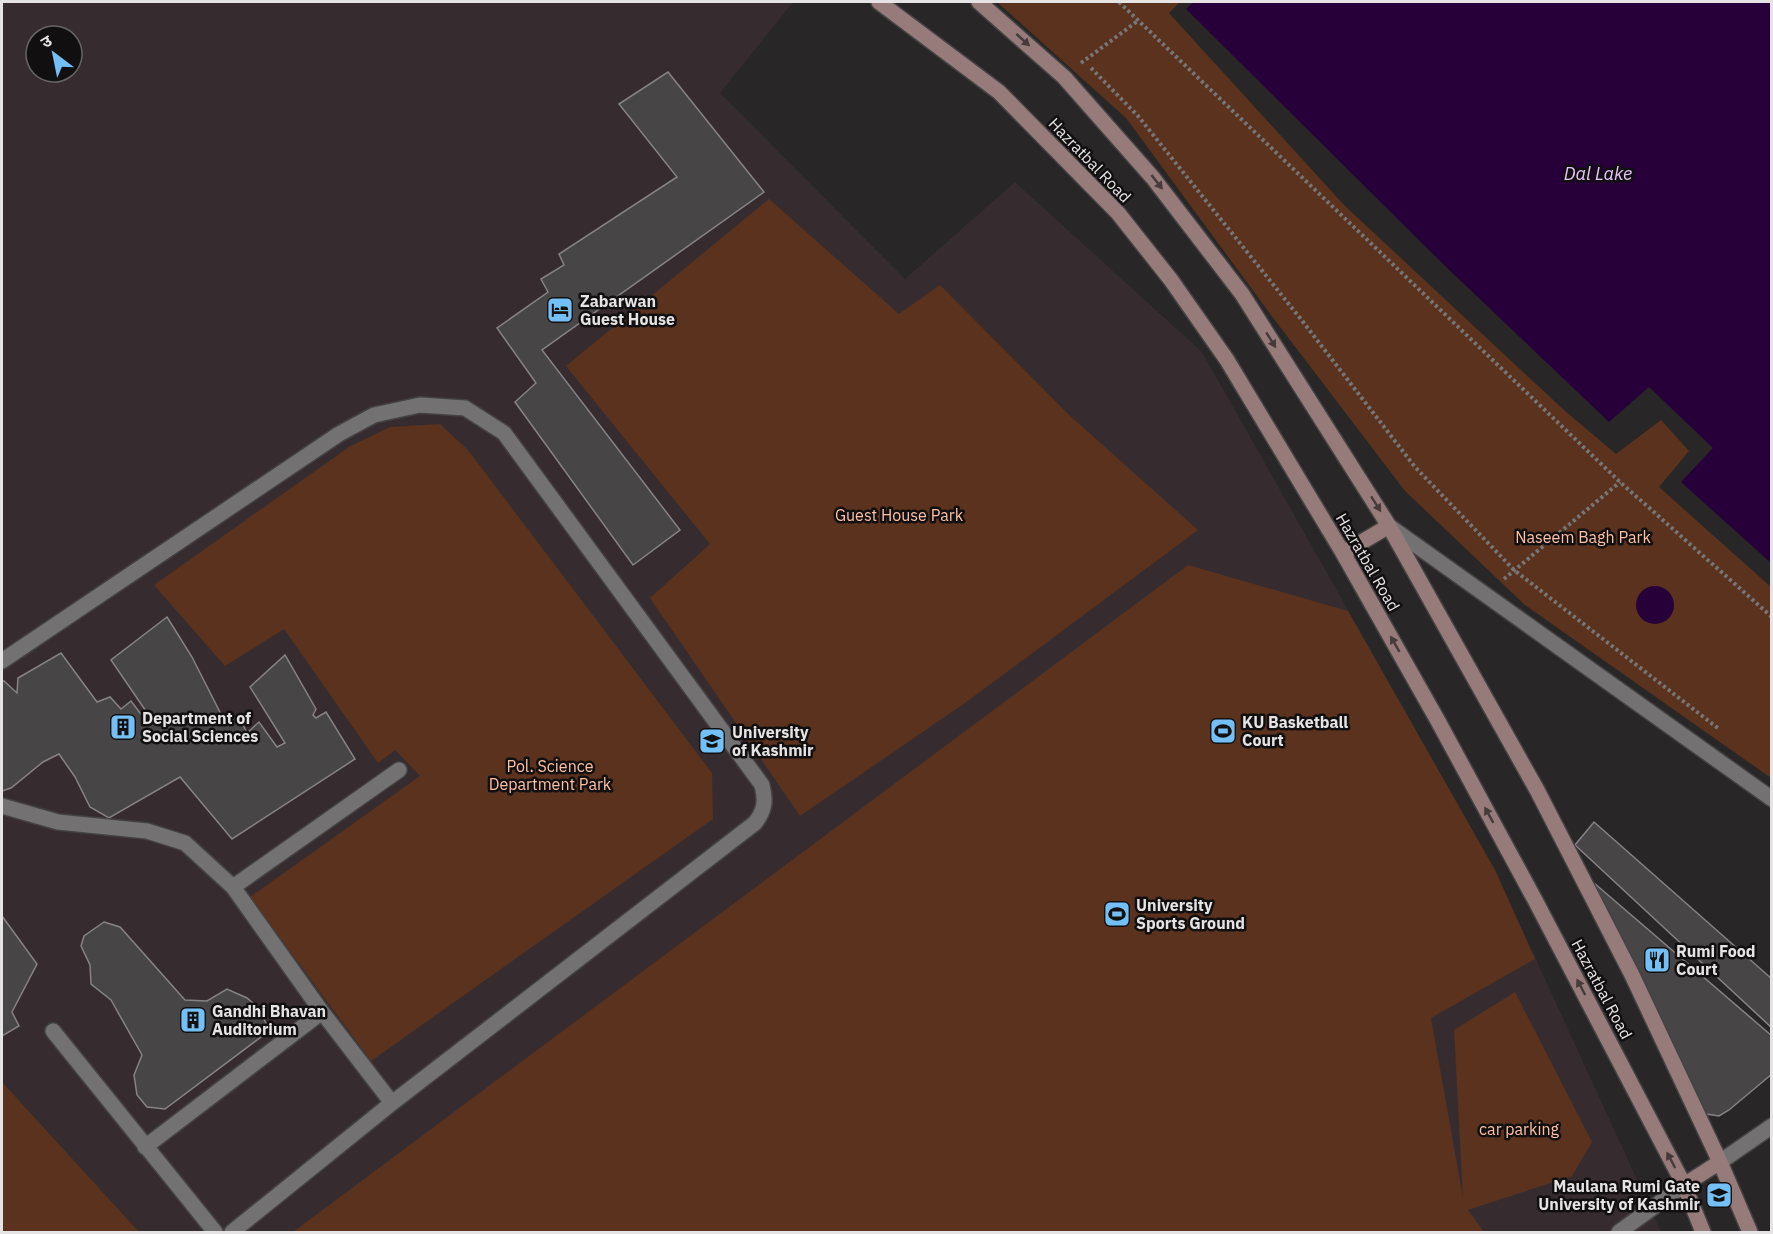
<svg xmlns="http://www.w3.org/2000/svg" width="1773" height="1234" font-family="'IBM Plex Sans','Noto Sans Devanagari',sans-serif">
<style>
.built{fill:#362c2f;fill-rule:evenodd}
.green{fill:#5a321e}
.water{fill:#270039}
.building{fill:#484547;stroke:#868285;stroke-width:1.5}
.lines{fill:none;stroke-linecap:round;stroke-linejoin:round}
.lane-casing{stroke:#454243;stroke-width:18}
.street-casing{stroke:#454243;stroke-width:18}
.secondary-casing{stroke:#454243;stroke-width:18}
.path{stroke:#787576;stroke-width:4;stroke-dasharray:3 3;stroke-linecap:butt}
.lane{stroke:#747172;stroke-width:15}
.street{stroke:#747172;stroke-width:15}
.secondary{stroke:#967b7a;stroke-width:15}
.oneway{fill:#463a3a}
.labels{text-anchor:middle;stroke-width:5;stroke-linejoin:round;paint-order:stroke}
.street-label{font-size:16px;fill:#e5e3e3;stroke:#110f10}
.poi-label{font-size:16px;font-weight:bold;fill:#e5e3e3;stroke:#110f10;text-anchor:start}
.park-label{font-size:16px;fill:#ffc1a2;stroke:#110f10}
.water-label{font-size:18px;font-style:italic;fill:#e6c4fb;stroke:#110f10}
</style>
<rect width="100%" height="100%" fill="#292627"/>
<!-- built -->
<path class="built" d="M2 2H793L720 93 905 279 1015 182 1202 352 1495 870 1661 1232H2ZM36 36H72V72H36Z"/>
<!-- green -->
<path class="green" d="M997 2H1180L1169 13 1344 205 1565 411 1616 454 1661 420 1689 451 1659 487 1771 587V778L1525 605 1405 491 1268 311 1126 118Z
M769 199 899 314 940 285 1068 414 1198 530 965 703 800 816 650 598 710 544 566 366Z
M440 424 468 450 712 773 713 819 371 1061 250 897 420 776 395 750 378 763 284 629 225 666 154 585 349 447 390 427Z
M1188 565 1348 611 1495 870 1535 959 1431 1018 1463 1198 1454 1030 1515 992 1592 1142 1572 1176 1468 1210 1484 1232H293Z
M2 1082 139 1232H2Z"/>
<!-- water -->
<path class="water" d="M1194 2H1771V563L1681 482 1713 448 1649 387 1609 422 1442 263 1186 9Z
M1636 605a19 19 0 1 1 38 0a19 19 0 1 1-38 0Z"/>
<!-- building -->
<path class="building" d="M668 72 764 192 542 350 680 530 633 565 515 402 536 383 497 328 548 292 541 279 564 265 559 254 677 177 619 104Z
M167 617 192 657 225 722 239 716 247 733 259 722 277 747 285 743 250 687 285 655 316 709 313 715 316 718 326 712 355 759 232 839 180 777 109 818 90 807 75 777 59 754 43 762 11 788 2 791V681H4L17 693 18 678 61 653 97 702 110 697 121 709 131 701 147 722 152 720 111 660Z
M1594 822 1772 979V1028L1575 845Z
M1594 883 1772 1036V1074L1729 1110 1719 1116 1706 1114 1701 1106Z
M2 916 37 964 12 1012 19 1026 2 1036Z
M104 922 120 927 185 1000 207 1001 227 989 247 998 260 1009 269 1031 165 1109 147 1107 137 1095 134 1075 142 1055 111 1000 91 984 90 965 81 946 84 936Z"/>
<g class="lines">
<defs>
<path id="lane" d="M2 661 339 434 374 415 420 405 465 408 504 433 762 785C766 801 765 810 755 823L392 1103 232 1232
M2 806 58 822 147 831 185 843 233 887 322 1012 392 1103
M233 887 399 770
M53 1031 215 1232
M145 1147 322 1012
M1619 1232 1684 1185"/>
<path id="street" d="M1389 526 1772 799
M1720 1162 1772 1126"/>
<path id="secondary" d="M879 2 999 92 1118 213 1171 280 1227 360 1343 553 1438 721 1535 900 1684 1185 1703 1232
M979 2 1064 77 1153 178 1242 294 1389 526 1537 790 1632 975 1720 1162 1750 1232
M1343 553 1389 526
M1684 1185 1720 1162"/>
</defs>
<!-- lane casing -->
<use href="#lane" class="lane-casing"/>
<!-- street casing -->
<use href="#street" class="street-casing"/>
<!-- secondary casing -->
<use href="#secondary" class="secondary-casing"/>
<!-- path -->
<path class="path" d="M1119 2 1620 482 1772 617
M1081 63 1139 20
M1091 68 1138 116 1300 318 1415 467 1514 570 1719 729
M1504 579 1620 482"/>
<!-- lane -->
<use href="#lane" class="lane"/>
<!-- street -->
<use href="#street" class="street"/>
<!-- secondary -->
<use href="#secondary" class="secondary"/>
</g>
<!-- one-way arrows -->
<defs><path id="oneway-solid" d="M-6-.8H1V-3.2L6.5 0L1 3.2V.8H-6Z" transform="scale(1.5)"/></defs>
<g class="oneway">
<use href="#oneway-solid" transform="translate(1023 40) rotate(42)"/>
<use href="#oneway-solid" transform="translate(1157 182) rotate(52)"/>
<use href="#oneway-solid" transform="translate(1271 340) rotate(58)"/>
<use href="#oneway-solid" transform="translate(1376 504) rotate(58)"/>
<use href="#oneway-solid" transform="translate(1395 644) rotate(-120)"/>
<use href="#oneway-solid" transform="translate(1489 815) rotate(-119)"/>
<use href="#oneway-solid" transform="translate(1581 987) rotate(-118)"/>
<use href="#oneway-solid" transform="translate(1671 1160) rotate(-118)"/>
</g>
<!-- icons -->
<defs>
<symbol id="hotel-square" viewBox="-11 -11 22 22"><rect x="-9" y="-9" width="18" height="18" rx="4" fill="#74c0f6" stroke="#110f10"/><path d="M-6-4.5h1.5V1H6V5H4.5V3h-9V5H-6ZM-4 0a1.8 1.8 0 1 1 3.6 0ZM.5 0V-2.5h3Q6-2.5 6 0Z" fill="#111"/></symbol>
<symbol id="building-square" viewBox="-11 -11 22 22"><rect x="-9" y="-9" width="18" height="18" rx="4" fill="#74c0f6" stroke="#110f10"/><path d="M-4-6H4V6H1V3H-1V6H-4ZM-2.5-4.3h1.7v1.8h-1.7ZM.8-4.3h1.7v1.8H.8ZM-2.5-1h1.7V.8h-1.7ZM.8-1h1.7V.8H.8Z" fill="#111"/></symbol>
<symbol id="stadium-square" viewBox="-11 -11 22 22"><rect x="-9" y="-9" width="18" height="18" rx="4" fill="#74c0f6" stroke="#110f10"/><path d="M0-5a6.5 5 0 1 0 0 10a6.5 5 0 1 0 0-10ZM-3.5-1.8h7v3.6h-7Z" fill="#111"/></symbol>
<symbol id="university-square" viewBox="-11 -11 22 22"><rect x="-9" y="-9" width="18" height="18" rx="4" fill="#74c0f6" stroke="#110f10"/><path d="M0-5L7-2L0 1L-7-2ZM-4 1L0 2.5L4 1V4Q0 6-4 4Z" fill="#111"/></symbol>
<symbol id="restaurant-square" viewBox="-11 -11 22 22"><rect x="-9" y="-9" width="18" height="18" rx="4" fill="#74c0f6" stroke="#110f10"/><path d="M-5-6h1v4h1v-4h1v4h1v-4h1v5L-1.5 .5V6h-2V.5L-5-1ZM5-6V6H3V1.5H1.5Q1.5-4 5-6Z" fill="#111"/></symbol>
</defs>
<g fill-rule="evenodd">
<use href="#hotel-square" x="545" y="295" width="30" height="30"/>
<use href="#building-square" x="108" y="712" width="30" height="30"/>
<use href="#stadium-square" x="1208" y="716" width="30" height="30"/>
<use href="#university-square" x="697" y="726" width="30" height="30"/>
<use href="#stadium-square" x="1102" y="899" width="30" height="30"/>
<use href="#restaurant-square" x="1642" y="945" width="30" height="30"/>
<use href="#building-square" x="178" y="1005" width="30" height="30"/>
<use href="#university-square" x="1704" y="1180" width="30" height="30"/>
</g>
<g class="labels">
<!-- street labels -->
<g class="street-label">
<text transform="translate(1090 160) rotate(46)" y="6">Hazratbal Road</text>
<text transform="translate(1368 562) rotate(60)" y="6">Hazratbal Road</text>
<text transform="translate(1602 989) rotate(62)" y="6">Hazratbal Road</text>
</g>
<!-- poi labels -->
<g class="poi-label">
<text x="580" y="307">Zabarwan<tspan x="580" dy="18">Guest House</tspan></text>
<text x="142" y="724">Department of<tspan x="142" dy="18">Social Sciences</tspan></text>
<text x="1242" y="728">KU Basketball<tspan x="1242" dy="18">Court</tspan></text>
<text x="732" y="738">University<tspan x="732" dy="18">of Kashmir</tspan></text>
<text x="1136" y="911">University<tspan x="1136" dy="18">Sports Ground</tspan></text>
<text x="1676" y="957">Rumi Food<tspan x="1676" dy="18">Court</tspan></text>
<text x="212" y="1017">Gandhi Bhavan<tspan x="212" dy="18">Auditorium</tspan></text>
<text x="1700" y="1192" text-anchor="end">Maulana Rumi Gate<tspan x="1700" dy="18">University of Kashmir</tspan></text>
</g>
<!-- park labels -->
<g class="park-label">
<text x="899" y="521">Guest House Park</text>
<text x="1583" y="543">Naseem Bagh Park</text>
<text x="550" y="772">Pol. Science<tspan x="550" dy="18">Department Park</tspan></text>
<text x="1519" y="1135">car parking</text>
</g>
<!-- water labels -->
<g class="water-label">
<text x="1598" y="180">Dal Lake</text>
</g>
</g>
<!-- border -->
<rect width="1773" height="1234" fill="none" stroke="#e5e3e3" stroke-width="6"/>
<!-- north arrow -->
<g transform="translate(54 54) rotate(328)"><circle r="28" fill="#110f10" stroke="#666464" stroke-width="1.5"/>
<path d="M0-4.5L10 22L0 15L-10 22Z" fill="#74c0f6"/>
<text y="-9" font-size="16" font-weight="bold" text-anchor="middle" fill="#e5e3e3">उ</text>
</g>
</svg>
